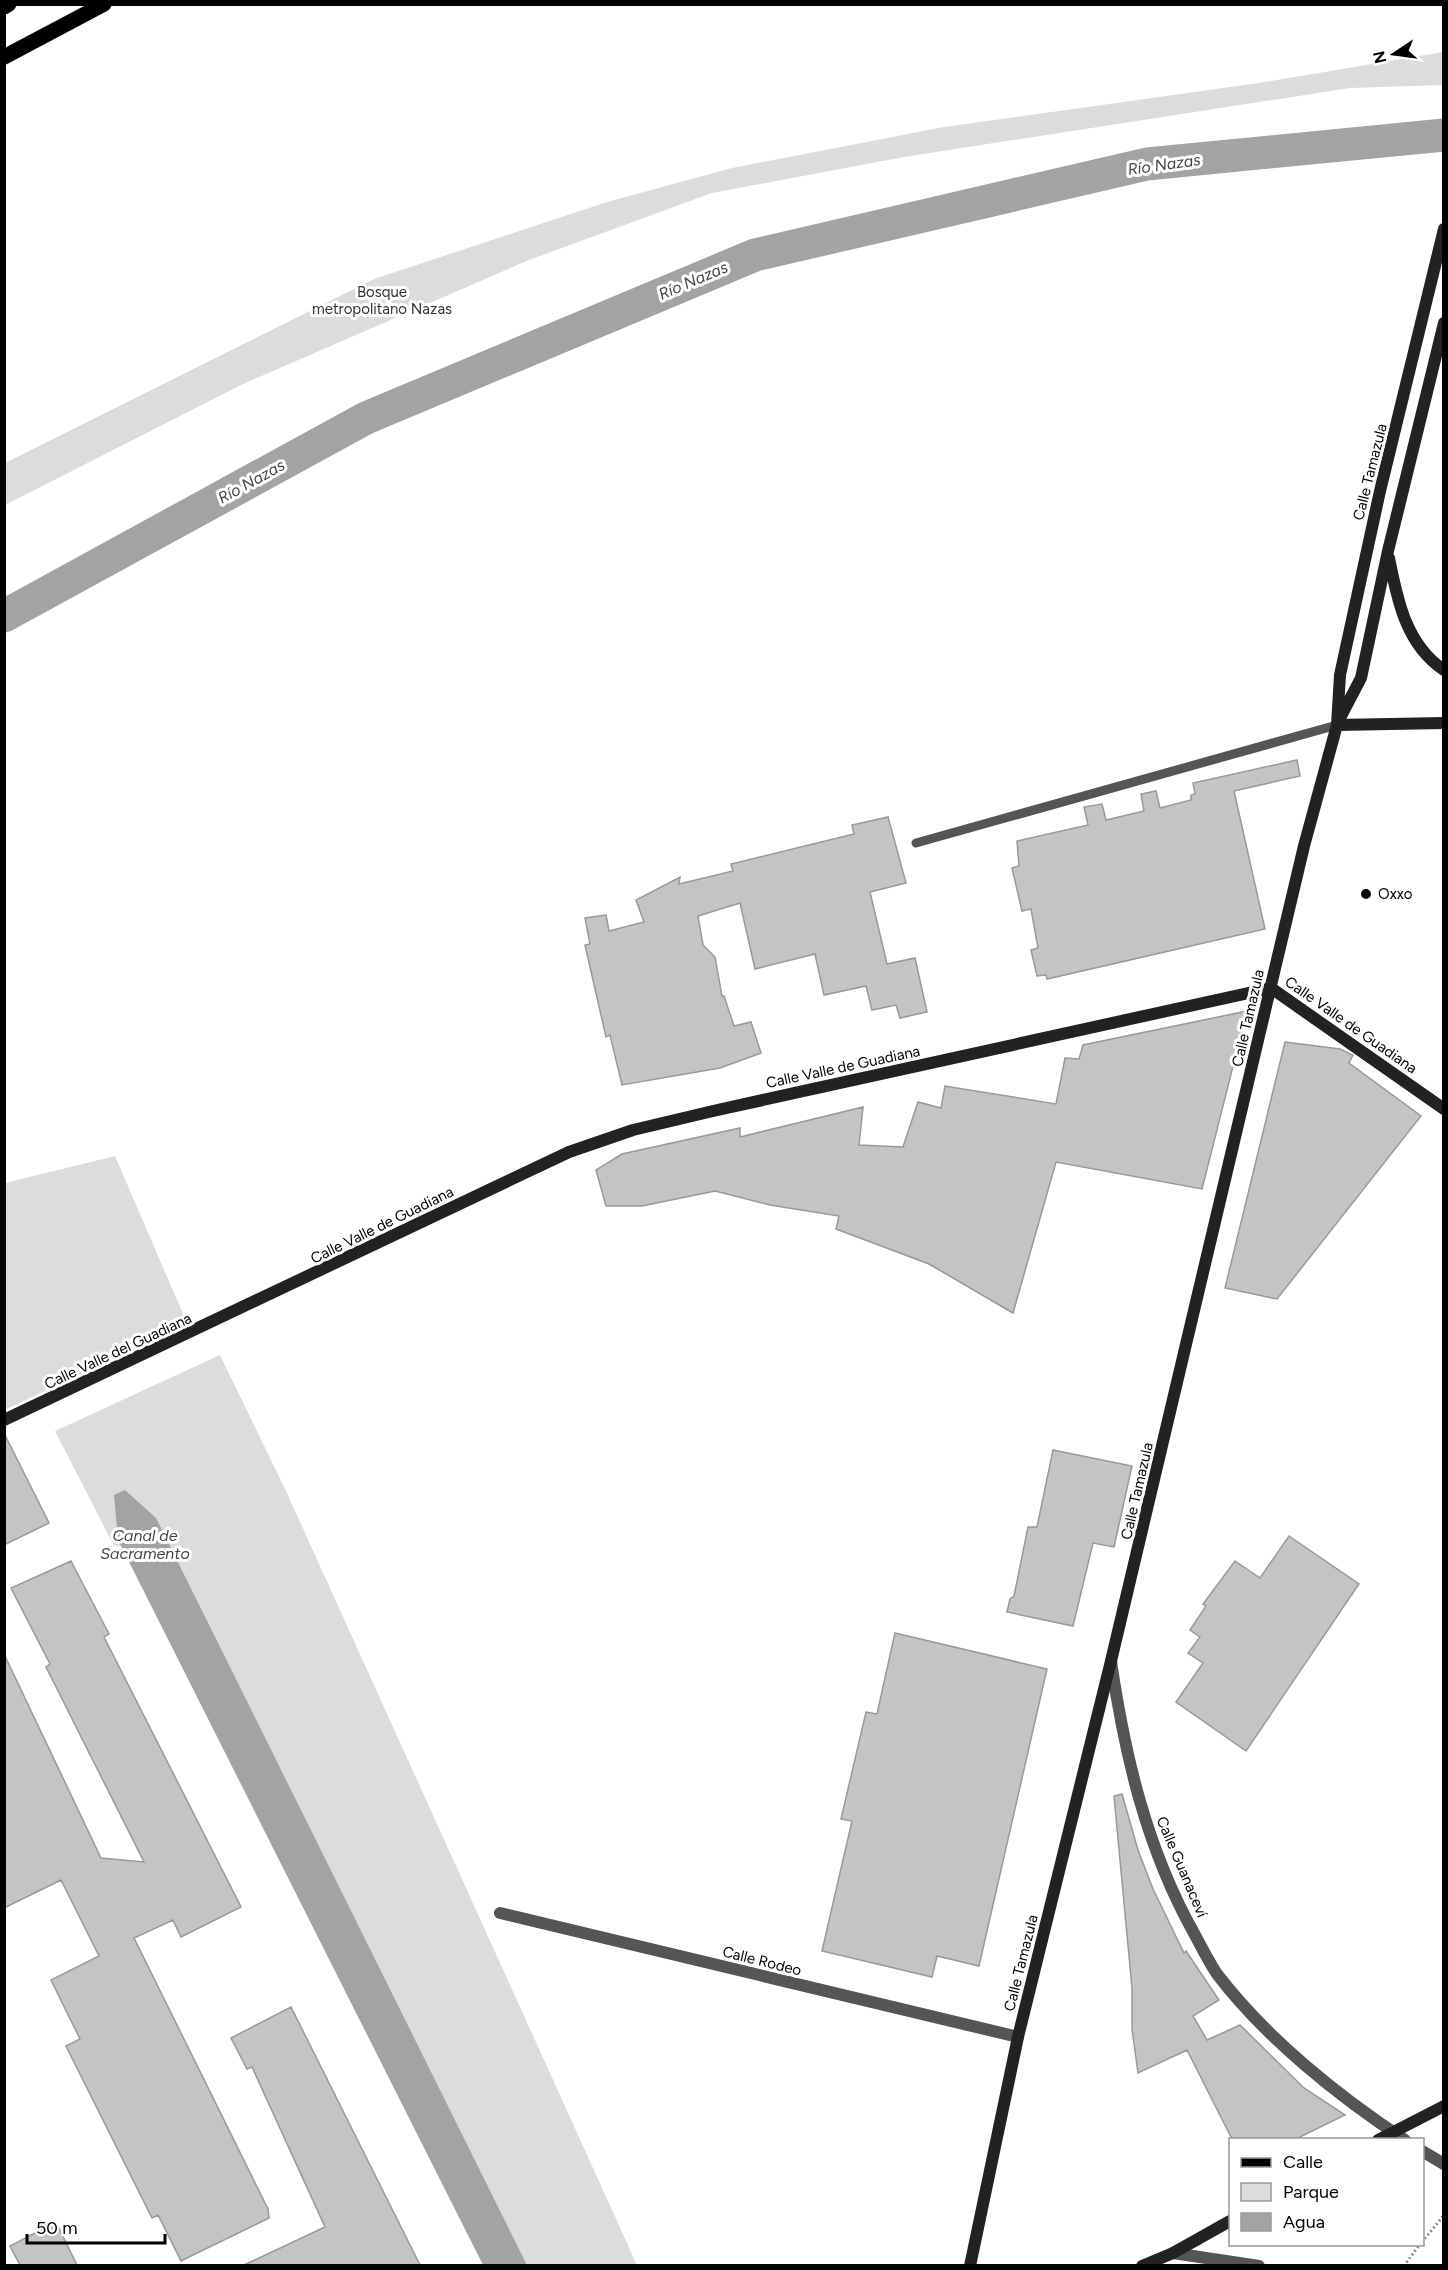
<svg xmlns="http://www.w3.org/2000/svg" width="1448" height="2270" font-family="Figtree,sans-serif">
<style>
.green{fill:#dcdcdc}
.water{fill:#a3a3a3}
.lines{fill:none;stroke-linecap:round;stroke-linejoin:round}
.river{stroke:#a3a3a3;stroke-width:33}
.building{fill:#c4c4c4;stroke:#999;stroke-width:1.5}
.primary-casing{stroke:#dbdbdb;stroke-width:16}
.path{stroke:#777;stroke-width:3;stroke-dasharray:1.5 3;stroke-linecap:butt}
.lane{stroke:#555;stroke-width:9}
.street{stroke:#555;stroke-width:12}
.secondary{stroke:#222;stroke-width:12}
.primary{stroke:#000;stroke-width:15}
.poi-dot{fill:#000;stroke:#fff;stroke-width:2}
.labels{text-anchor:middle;stroke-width:6;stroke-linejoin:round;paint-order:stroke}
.park-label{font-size:15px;fill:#333;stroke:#fff}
.street-label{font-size:15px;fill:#000;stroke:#fff}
.poi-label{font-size:15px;fill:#000;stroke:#fff;text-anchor:start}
.water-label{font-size:16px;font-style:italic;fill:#444;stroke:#fff}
</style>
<rect width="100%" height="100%" fill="#fff"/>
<!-- green -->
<path class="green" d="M1443 52V85L1350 88 904 157 712 193 529 260 241 385 5 505V463L374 279 607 202 732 168 944 127 1259 83Z
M115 1156 187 1323 5 1410V1183Z
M220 1355 286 1491 637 2265H527L170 1547 114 1546 55 1431Z"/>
<!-- water -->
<path class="water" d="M125 1490 156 1518 527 2265H483L118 1540 114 1495Z"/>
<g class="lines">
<!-- river -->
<path class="river" d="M4 616 366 418 755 255 1147 164 1444 135"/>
</g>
<!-- building -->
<path class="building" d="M1297 760 1300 776 1234 791 1265 929 1047 979 1046 975 1037 976 1031 950 1038 948 1031 909 1022 911 1012 868 1019 866 1017 841 1088 825 1084 807 1102 804 1106 820 1144 811 1141 794 1156 791 1160 808 1191 800V795L1195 794 1193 783Z
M888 817 906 883 870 892 887 964 915 958 927 1012 900 1018 896 1005 872 1010 866 986 824 995 815 954 755 969 740 903 698 916 703 945 715 957 722 996H724L734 1026 751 1022 761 1053 720 1068 622 1085 610 1035 606 1037 585 945 590 944 585 918 606 915 609 931 644 922 636 900 680 877 679 884 733 871 731 864 854 834 852 825Z
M1247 1011 1202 1189 1056 1162 1013 1313 929 1264 836 1229 839 1216 770 1205 715 1191 642 1206H606L596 1170 622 1154 740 1128V1137L863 1107 859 1145 903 1147 918 1102 941 1108 945 1086 1056 1104 1065 1058 1079 1059 1083 1045Z
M1285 1042 1340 1049 1350 1054 1353 1055 1349 1063 1421 1116 1277 1299 1225 1288Z
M4 1433 49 1523 4 1545Z
M1053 1450 1132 1466 1114 1547 1093 1543 1073 1626 1007 1612 1010 1599 1014 1596 1028 1527H1037Z
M1289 1536 1359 1584 1246 1751 1176 1702 1203 1663 1188 1653 1200 1637 1190 1630 1206 1606 1203 1604 1235 1561 1260 1578Z
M71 1561 109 1634 104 1637 241 1907 181 1937 173 1920 134 1938 268 2209 269 2218 181 2261 158 2215 152 2218 66 2046 80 2039 51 1980 99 1956 61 1880 4 1908V1654L101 1858 144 1862 46 1667 50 1664 11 1588Z
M895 1633 1047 1669 979 1966 937 1956 932 1977 822 1951 852 1821 841 1819 866 1712 877 1714Z
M1122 1794 1138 1850 1153 1889 1184 1953 1186 1951 1219 2000 1193 2016 1207 2040 1240 2025 1304 2088 1345 2115 1296 2139H1232L1187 2050 1138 2073 1132 2029V1988L1114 1796Z
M291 2007 420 2265H244L325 2227 252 2067 247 2069 231 2038Z
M56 2222 77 2265H20L10 2246Z"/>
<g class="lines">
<defs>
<path id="primary" d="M4 7 9 4
M4 57 104 4"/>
</defs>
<!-- primary casing -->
<use href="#primary" class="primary-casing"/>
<!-- path -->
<path class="path" d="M1422 2242 1444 2215
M1404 2266 1420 2244"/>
<!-- lane -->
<path class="lane" d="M916 843 1337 725"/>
<!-- street -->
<path class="street" d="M1111 1661C1125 1757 1147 1850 1195 1935 1202 1948 1209 1962 1217 1974 1266 2038 1338 2096 1405 2140
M500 1913 1018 2037
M1422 2151 1444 2164
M1173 2253 1259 2266"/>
<!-- secondary -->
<path class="secondary" d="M1389 558C1397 599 1406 645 1444 670
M1340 718 1361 678 1388 551 1444 323
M1337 725 1444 723
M4 1420 569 1152 633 1130 713 1111 1271 988 1444 1109
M1378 2140 1444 2106
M970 2266 1018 2037 1111 1661 1304 846 1337 725 1340 675 1380 491 1444 229
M1142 2266 1173 2253 1230 2221"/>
<!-- primary -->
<use href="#primary" class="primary"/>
</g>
<!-- markers -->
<circle class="poi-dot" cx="1366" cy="894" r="6"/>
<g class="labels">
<!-- park labels -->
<g class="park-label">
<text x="382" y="297">Bosque<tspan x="382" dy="17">metropolitano Nazas</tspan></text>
</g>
<!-- street labels -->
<g class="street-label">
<text transform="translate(1370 472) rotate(-76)" y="5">Calle Tamazula</text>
<text transform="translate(1248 1018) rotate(-77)" y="5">Calle Tamazula</text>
<text transform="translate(1351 1025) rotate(35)" y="5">Calle Valle de Guadiana</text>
<text transform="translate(843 1067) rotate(-12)" y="5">Calle Valle de Guadiana</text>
<text transform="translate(382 1225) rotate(-26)" y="5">Calle Valle de Guadiana</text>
<text transform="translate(118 1351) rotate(-25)" y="5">Calle Valle del Guadiana</text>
<text transform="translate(1137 1491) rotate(-77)" y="5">Calle Tamazula</text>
<text transform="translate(1182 1867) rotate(67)" y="5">Calle Guanaceví</text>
<text transform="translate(762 1961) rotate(14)" y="5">Calle Rodeo</text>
<text transform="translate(1021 1963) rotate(-76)" y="5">Calle Tamazula</text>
</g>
<!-- poi labels -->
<g class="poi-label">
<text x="1378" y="899">Oxxo</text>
</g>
<!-- water labels -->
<g class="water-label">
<text transform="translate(1164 164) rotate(-8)" y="6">Río Nazas</text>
<text transform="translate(693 280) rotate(-23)" y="6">Río Nazas</text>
<text transform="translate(251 481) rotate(-29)" y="6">Río Nazas</text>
<text x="145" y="1541">Canal de<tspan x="145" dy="18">Sacramento</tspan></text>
</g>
</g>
<!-- border -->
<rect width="1448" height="2270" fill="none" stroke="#000000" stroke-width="12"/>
<!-- legend -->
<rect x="1229" y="2138" width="195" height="108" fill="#ffffff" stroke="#999999" stroke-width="1.5"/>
<rect x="1241" y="2158" width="30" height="9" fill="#000000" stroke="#999999" stroke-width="1.5"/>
<text x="1283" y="2168" font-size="18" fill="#000000">Calle</text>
<rect x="1241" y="2183" width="30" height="18" fill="#dcdcdc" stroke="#999999" stroke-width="1.5"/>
<text x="1283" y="2198" font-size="18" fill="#000000">Parque</text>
<rect x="1241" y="2213" width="30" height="18" fill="#a3a3a3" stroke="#999999" stroke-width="1.5"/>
<text x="1283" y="2228" font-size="18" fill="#000000">Agua</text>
<!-- north arrow -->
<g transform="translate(1394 54) rotate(257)" stroke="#ffffff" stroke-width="4.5" paint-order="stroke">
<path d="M0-4.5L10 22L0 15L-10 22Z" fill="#000000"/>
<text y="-9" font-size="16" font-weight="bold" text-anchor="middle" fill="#000000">N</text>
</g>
<!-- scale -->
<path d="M27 2234v9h138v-9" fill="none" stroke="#000000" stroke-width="3"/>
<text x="36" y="2234" font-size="18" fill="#000000" stroke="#ffffff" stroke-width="4.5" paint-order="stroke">50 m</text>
</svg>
